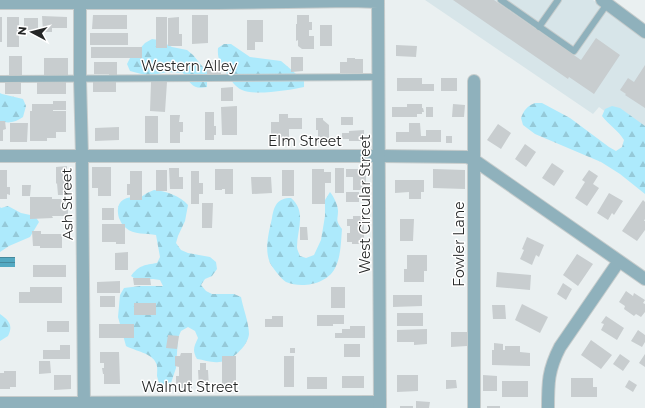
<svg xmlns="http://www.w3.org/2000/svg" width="645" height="408" font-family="Montserrat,sans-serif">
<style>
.built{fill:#d7e5e9}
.forest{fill:url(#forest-firs)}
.water{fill:url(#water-rules)}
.building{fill:#c8cdcf}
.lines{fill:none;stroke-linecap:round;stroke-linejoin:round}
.service-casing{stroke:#c6cccc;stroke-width:8}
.minor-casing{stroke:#c6cccc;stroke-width:14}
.tertiary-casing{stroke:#c6cccc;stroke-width:14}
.service{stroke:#8fb1bc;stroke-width:6}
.minor{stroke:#8fb1bc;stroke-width:12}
.tertiary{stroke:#8fb1bc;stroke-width:12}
.labels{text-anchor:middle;stroke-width:3;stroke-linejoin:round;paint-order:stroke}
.street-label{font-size:14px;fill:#242626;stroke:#fff}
</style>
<defs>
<pattern id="forest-firs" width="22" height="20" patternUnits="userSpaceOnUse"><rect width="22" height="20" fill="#adeafc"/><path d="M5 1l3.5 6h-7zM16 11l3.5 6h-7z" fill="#95c9d8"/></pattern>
<pattern id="water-rules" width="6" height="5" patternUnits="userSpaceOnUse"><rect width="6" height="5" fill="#53a9c2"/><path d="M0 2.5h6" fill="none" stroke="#45899d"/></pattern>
</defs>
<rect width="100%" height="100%" fill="#eaf0f1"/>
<!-- built -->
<path class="built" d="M425 0H593L645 38V141L599 107 593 114Z"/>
<!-- forest -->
<path class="forest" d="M152 39 159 40 172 47 187 50 193 55 207 72V87C193 90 191 84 183 73L168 72 152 75H145L130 71 127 64 130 58 135 54 145 43Z
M224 44H231L250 57 281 61 287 66 304 81V87C291 90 253 96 242 90 235 87 231 80 227 74 221 65 217 59 218 48Z
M0 93 2 94 23 99 26 106 23 117C16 122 9 124 0 121Z
M535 103H542L570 118 609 147 616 151 622 147 624 140C618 130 609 125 602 116L605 109 612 106 620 108 645 126V194L620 174 601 162 535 134 523 125 521 118C524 110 527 106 535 103Z
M154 190C166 191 180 196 188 205L185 221 178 236 176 243 181 250 188 253 210 257 216 262 217 269 212 276 205 279 201 285 206 291 212 294H234L241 297C243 308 249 323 249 334 248 346 231 362 219 362 212 363 204 360 197 359 192 350 194 347 198 338L195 331 188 327 181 331 178 338 176 368 171 383 166 389 160 386C159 383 158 380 157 376 157 372 158 367 156 363 152 353 135 351 126 346L118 317 120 295 124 288 140 286H163L160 280 153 279 137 280 131 276C139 265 145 265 157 263L160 257 156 235C147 233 133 235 126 228 122 225 121 222 119 218 114 200 126 196 141 197L147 193Z
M330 192C334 197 338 205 338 211 338 220 335 220 342 229 341 241 341 255 336 266 329 284 302 289 286 282 281 279 273 268 270 263 264 249 269 232 272 218 274 206 277 198 291 198 307 212 297 229 297 247 297 250 299 253 300 256L306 258 314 255 321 240 325 216V200Z
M8 206 21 213 35 216 39 222 30 237 9 246 0 252V207L1 208Z
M0 314C10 321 13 326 8 336L0 341Z"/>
<!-- water -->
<path class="water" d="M0 257H15V267H0Z"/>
<!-- building -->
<path class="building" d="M453 0H494L581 60 596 38 620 55 594 94 569 77 568 79Z
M93 15H127V29H92Z
M192 15H208V43L192 44Z
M297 15H309V22H312V30H309V36H314V49H302L298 46V40L296 41V24H297Z
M42 16 67 17V28H52V32H43Z
M0 17H2V42H0Z
M7 17H19V47H7Z
M156 17H167V48H156Z
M179 17V34H182V46H168V18Z
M24 18H38V33H24Z
M247 20H263V42H255V50H247Z
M320 25H332V46H320Z
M90 33H128V45H90Z
M396 45 417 46 416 57 396 56Z
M91 47H142V58H91Z
M9 56H22V75H9Z
M291 57H303V71L291 72Z
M44 58H68V76H44Z
M347 58H355V59H363V73H340V62H347Z
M94 62H117V76H109V74H94Z
M207 62H221V75H207Z
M645 65V108L625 95 626 94 620 90 628 78 634 82Z
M397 78H422V84H434V91H397Z
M441 78H457V91H441Z
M37 81H66V94H37Z
M5 82H21V94H5Z
M93 82H116V92H93Z
M151 82H167L165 112 150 111Z
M233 87V101H221V88Z
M53 101H66V110H53V111H66V132H56V138H47V141H30V111H32V104H53Z
M407 104H422V108H423L424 112H422V114H417V117H392V107H407Z
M453 104 465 105 464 117H452Z
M237 106V135H222L221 107Z
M426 107H433V117H426Z
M205 112H214V126H216V135H214V140H205Z
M279 114H288V118H302V129H289V142H271V122H279Z
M170 115H180L179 122H183V132H180V143H170Z
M145 116H158V143H145Z
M341 117H353V125H341Z
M316 118H323V120L329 125V143H318V130H316Z
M0 121H5L6 129 3 130V141H0Z
M10 123H28L27 142H10Z
M409 123H420L421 136H426V130H441V142H396V132H409Z
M498 124 511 133 501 149 487 140Z
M119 127V140L95 141V128Z
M364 130V141H349V139H342V133H349V131Z
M446 136H452V143H446Z
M525 144 536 152 526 167 515 159Z
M552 163 564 171 554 186 542 178Z
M67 166V195H58L57 183 56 184V167Z
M92 167H111V196H98V188H92Z
M169 168H179V177H183V189H170Z
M335 168H344V193H335Z
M215 169H233V194H225V189H222V190H215Z
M312 169H324V172H331V183H325V204H312Z
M346 169H366V183H364V190H353V177H346Z
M433 169 465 170V189L433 188Z
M0 170H7V187H10V195L7 194V199H0Z
M156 170H167V191H156Z
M282 170H294V196H282Z
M589 170 598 176 593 184 599 188 587 206 575 198 585 182 582 180Z
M130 171H142V200H130V195H127V184H130Z
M191 171H199V183H203V194H199V204H191Z
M251 177H271L272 193 252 194Z
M395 180H424V192H421V199H409V192L395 193Z
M22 185H31L30 196H22Z
M346 192H359V202H346Z
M609 193 623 201 614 215 612 213 608 220 597 213Z
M30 197H52V199H66V207H68V216H52L53 218 30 219Z
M643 200 645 202V219L644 221H645V230L637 241 622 231Z
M202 203H213L212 228H202Z
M102 208H114V220H102Z
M353 216H364V244H352V242H347V233H350V226H347V219H353Z
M400 219H414L413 241H400Z
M102 224H125V244H116V242H102Z
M300 227H307L308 240H300Z
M32 231H41V234H62V248H40V246H33Z
M527 237 544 245 539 257 536 255 532 265 520 259 524 250 522 249Z
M128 252V270H115V253Z
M577 254 593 264 578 286 563 275Z
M407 255H427V271H424V282H404V269H407Z
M33 265H66V277H33Z
M497 272 531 275 530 290 496 287Z
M133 278H150L151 285H134Z
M120 281V293H97V282Z
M563 283 572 289 566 300 557 294Z
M30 287H62V303H19V292H30Z
M331 287H345V308H331Z
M626 291 633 296 634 293 645 300 643 303 645 304V312L641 317 636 314 634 316 624 309 625 306 619 302Z
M393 295H422V306L393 307Z
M100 296H115V307H100Z
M134 303H156V315H134Z
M522 304 548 317 540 333 515 320Z
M492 305H505L506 319H493Z
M397 313H423V326H397Z
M317 315H344V324H333V326H317Z
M272 316H283V327H265V319H272Z
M606 316 624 328 617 340 601 330 604 324 601 323Z
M47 321H69V332H47Z
M99 324H134V338H99Z
M350 326H365V338H335V333H342V329H350Z
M427 329V344L414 345V342H397V330Z
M638 330 645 335V342L642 347 631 341Z
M451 332H467V346L451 347Z
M168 335 179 336 177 349 166 348Z
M591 340 612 355 601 369 581 355Z
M494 343 503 344V350H505V346H520V352L530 353V366L492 365V350H494Z
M344 344H360V357H344Z
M60 345H70V359H43V350H60Z
M290 348H295V353H290Z
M100 352H119L120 384H104V374H103L102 368H104V363H100Z
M181 353H192V388H179V384H176V376H179V367L175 366V356H180Z
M620 354 630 361 623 371 613 364Z
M645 354V367L639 363Z
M222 356H236V389H222Z
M284 356H294V387H284Z
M39 361H50L51 373 39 374Z
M200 363H206V370H208L209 388H199L198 370H200Z
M4 371H16V387H10V389H0V373H4Z
M54 375H71V389L54 390Z
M397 375H418V391L397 392Z
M483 375 497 376V391H483Z
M342 376H364V388H342Z
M307 377H327V389H307Z
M571 378H593V387H597V397H571Z
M446 380H456L457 388 446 389Z
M629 380 637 385 633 392 625 387Z
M502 381H528V397H502Z
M416 401 430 402 429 408H416Z
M400 406H413V408H400Z
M487 406H500V408H487Z"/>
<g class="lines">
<defs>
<path id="service" d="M501 0 574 51 607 4
M539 27 558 0
M0 79 379 77"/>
<path id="minor" d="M80 0V79L82 156 84 408
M602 0 645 32
M0 156H380L467 157 474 160 645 279
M0 403 380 402
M474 408V81
M548 408C548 383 548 370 560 347L619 261"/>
<path id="tertiary" d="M378 0 380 408
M0 3H217L352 1 378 2"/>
</defs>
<!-- service casing -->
<use href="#service" class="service-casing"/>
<!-- minor casing -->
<use href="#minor" class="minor-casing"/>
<!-- tertiary casing -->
<use href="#tertiary" class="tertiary-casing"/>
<!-- service -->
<use href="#service" class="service"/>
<!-- minor -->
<use href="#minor" class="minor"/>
<!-- tertiary -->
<use href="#tertiary" class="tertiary"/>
</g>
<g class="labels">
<!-- street labels -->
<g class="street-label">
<text x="189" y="71">Western Alley</text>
<text x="305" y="146">Elm Street</text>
<text transform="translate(67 204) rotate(-91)" y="5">Ash Street</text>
<text transform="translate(365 204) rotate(-90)" y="5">West Circular Street</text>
<text transform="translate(459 244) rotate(-90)" y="5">Fowler Lane</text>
<text x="190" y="392">Walnut Street</text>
</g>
</g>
<!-- north arrow -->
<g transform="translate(32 32) rotate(277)" stroke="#ffffff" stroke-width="3" paint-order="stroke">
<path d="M0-3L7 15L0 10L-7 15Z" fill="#242626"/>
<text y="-6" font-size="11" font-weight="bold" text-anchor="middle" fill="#242626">N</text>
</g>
</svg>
